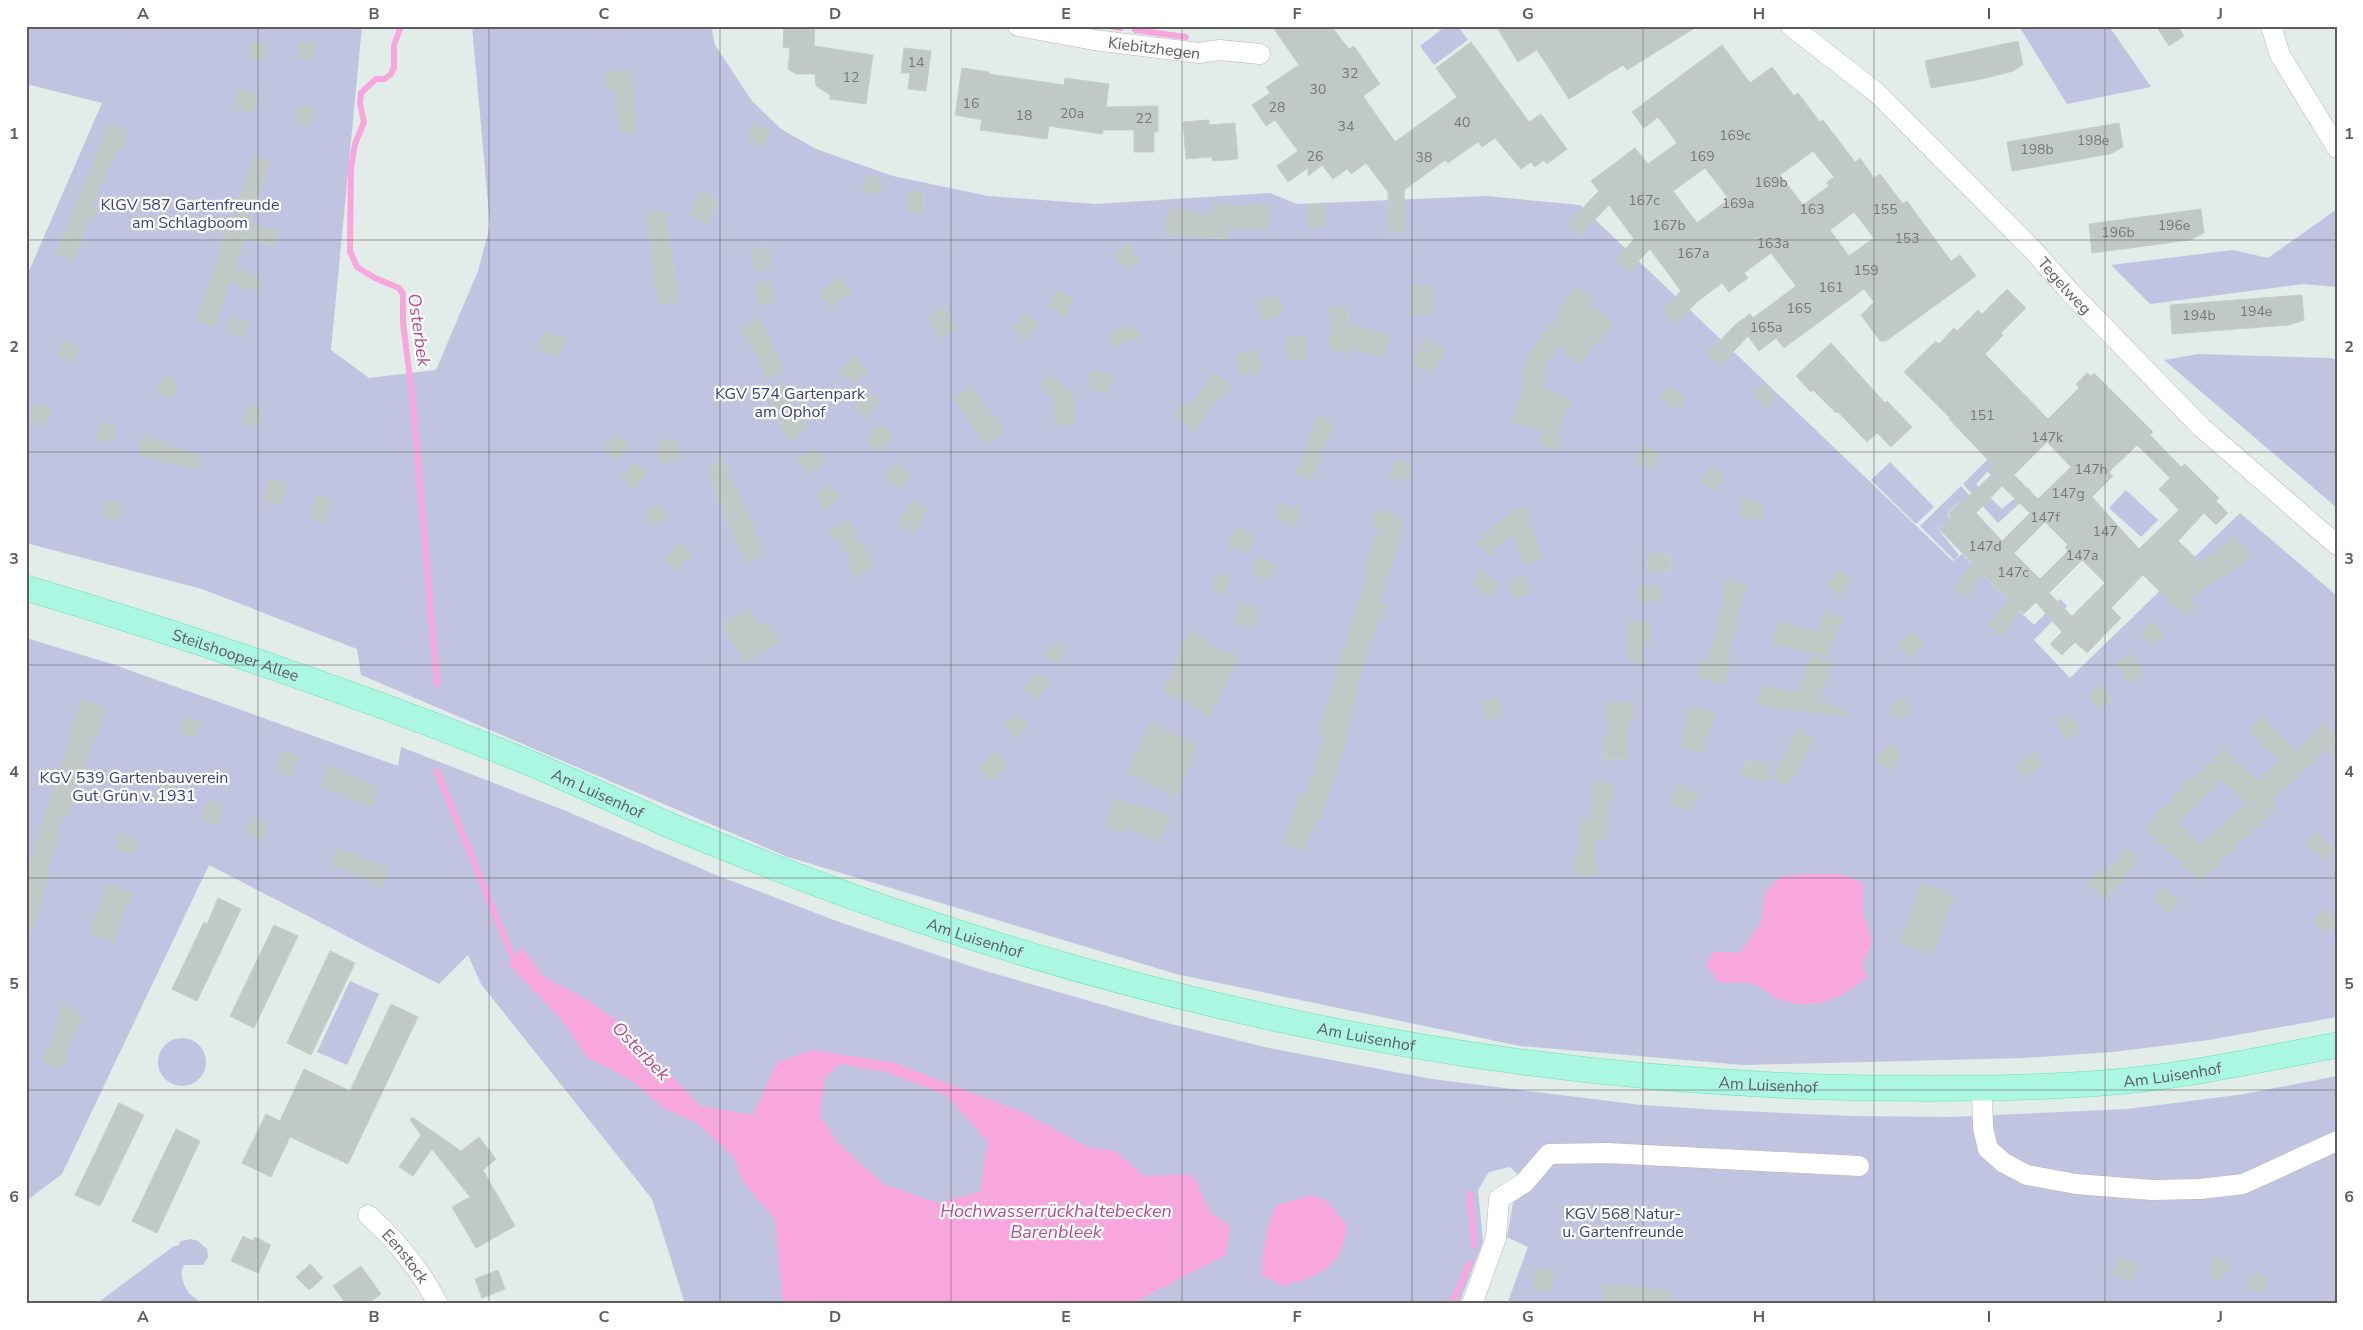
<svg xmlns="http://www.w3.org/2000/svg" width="2363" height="1330" font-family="'Nunito Sans',sans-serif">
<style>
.green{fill:#c0c4e1}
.water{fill:#f7a7de;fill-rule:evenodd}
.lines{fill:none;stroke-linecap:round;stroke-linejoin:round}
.stream{stroke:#f7a7de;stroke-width:6}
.building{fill:#c0c9c5;stroke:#c1d0c9;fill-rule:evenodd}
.minor-casing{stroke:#bbb4b8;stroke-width:21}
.major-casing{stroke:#62e4b0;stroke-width:26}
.minor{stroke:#fff;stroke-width:20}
.major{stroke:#abf7e2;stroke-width:25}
.grid{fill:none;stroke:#615a5e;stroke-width:1;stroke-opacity:0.55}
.labels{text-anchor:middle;stroke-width:4.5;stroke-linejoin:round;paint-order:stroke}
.number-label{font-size:14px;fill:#797678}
.street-label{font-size:16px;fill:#615a5e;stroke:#fff}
.park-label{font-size:16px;fill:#3c417f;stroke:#fff}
.water-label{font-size:18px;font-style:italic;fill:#b84c8d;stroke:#fff}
.neatline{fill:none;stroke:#615a5e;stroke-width:2}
.grid-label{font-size:16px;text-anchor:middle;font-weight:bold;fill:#615a5e}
</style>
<rect width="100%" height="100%" fill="#e2ece8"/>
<!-- green -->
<path class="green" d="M26 26H362L331 350 369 378 436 370 478 271 490 226 472 26H711L715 45 752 101 781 129 816 149 893 176 988 196 1096 204 1270 193 1297 204 1486 196 1580 205 1953 561 1962 554 2034 625 2060 599 2067 606 2034 640 2070 678 2240 513 2337 596V1017L2209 1040 2113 1052 2023 1058 1744 1065 1520 1046 1176 974 788 857 361 675 357 649 202 589 26 543V270L29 271 102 103 26 84Z
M1446 26H1458L1468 40 1434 65 1420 46Z
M2019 26H2109L2151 87 2067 104Z
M2337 209V287L2303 284 2150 304 2111 265 2233 250 2268 258Z
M2198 354 2331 358 2337 360V508L2164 360Z
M1995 452 2001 458 1976 484 2002 509 2028 487 2032 492 1998 523 1963 484Z
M1890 462 1934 507 1916 524 1871 480Z
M1961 486 1979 506 1962 505 1959 502 1947 514 1950 518 1938 529 1959 555 1954 560 1920 526Z
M2126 490 2158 520 2141 537 2109 508Z
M26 638 112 664 398 766 401 747 566 811 721 877 842 923 982 970 1159 1021 1269 1048 1432 1079 1642 1105 1719 1110 1850 1116 1950 1117 2127 1109 2245 1094 2337 1076V1304H1507L1528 1247 1507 1237 1518 1175 1510 1167 1489 1172 1478 1190 1483 1242 1459 1304H685L652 1199 481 984 468 955 439 984 209 865 62 1174 26 1201Z
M350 981 379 994 347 1065 317 1052Z
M158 1062a24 24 0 1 1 48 0a24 24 0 1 1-48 0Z
M191 1239 198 1241 207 1249 208 1257 203 1265H185C177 1271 185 1290 191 1295 193 1297 196 1298 198 1300L196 1304H96L174 1246H178L181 1241Z"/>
<!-- water -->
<path class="water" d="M1810 874H1841L1863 883V912L1872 942 1862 965 1867 977C1841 999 1814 1012 1778 999 1770 996 1764 988 1755 985 1746 981 1731 983 1720 983L1706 966 1714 952H1740L1760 925 1765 892 1782 876Z
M521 947 544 977 583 997 623 1025 700 1106 753 1115 777 1062 813 1050 895 1063 1022 1112 1090 1148 1115 1151 1145 1176 1188 1174 1198 1182 1203 1199 1211 1213 1230 1226 1226 1255 1131 1304H783L775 1219 742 1181 734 1157 695 1122 662 1107 634 1082 587 1057 562 1020 508 964 514 960ZM841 1064 885 1072 946 1095 988 1142 980 1192 938 1203 883 1184 839 1144 820 1116 825 1077Z
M1311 1195 1326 1200 1347 1226C1345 1234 1344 1243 1341 1250 1332 1272 1304 1281 1283 1286L1262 1276C1263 1251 1265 1227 1277 1205Z"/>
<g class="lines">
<!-- stream -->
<path class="stream" d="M401 26 394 45V67L391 74 385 79H376L361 93 360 103 364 122 355 144 351 168 350 251 357 267 375 278 399 288 403 294V323L412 394 437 684
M1109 26 1121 28
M1135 30 1186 37
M437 771 510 951 514 960 520 965
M1470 1194 1474 1245
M1451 1304 1470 1263"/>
</g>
<!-- building -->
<path class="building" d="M784 26H815L814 46 873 55 866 104 830 99V95L816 86 815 74H796L788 69 790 48 783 47Z
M1272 26H1331L1349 49 1354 46 1380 84 1363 96 1395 142 1457 97 1436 68 1471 42 1529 122 1541 114 1567 149 1547 164 1544 160 1535 167 1531 162 1521 169 1495 138 1482 147 1478 142 1448 163 1445 160 1404 190 1405 232H1389L1388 192 1366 163 1351 174 1347 169 1333 179 1322 165 1308 176V168L1288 182 1277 166 1298 151 1275 120 1266 126 1252 105 1270 93 1266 87 1299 65Z
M1496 26H1698L1627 70 1623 65 1569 99 1537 50 1518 62Z
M2156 26H2177L2184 36 2169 46Z
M2018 41 2023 65 2013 71 1982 79 1931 88 1925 61Z
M251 42 266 44 264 60 249 58Z
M299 42 315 44 313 59 297 57Z
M1722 45 1750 83 1772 67 1794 96 1798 93 1820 122 1823 120 1855 162 1860 158 1874 178 1880 174 1903 204 1907 201 1951 261 1960 255 1976 276 1886 341H1880L1861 315 1874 302 1864 289 1784 348 1776 338 1759 351 1748 336 1720 366 1707 354 1736 324 1750 314 1753 318 1796 286 1771 253 1744 273 1748 278 1729 292 1722 283 1697 302 1676 324 1662 310 1681 291 1650 249 1628 272 1615 260 1634 239 1609 205 1579 236 1567 224 1599 191 1591 181 1635 148 1648 164 1677 143 1658 117 1644 128 1632 112ZM1813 151 1834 177 1826 183 1829 186 1803 205 1780 175ZM1705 168 1729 199 1697 223 1673 191ZM1854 212 1874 238 1849 256 1830 230Z
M904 48 931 51 926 91 908 89 910 73H901Z
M962 68 989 72V74L1064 85 1065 78 1109 84 1106 107 1158 106V132H1154V152H1134V130H1103L1102 134 1049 126 1047 139 980 130 982 120 955 115Z
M632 71 636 131 620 133 616 90H608L607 72Z
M239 90 257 94 254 112 235 109Z
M299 105 314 108 310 126 295 123Z
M1209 120V125L1235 123 1238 159 1212 161V157L1186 159 1183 122Z
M754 123 770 130 764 146 747 140Z
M2119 123 2123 147 2110 154 2012 171 2007 142Z
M109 125 128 132 122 149 118 148 91 205 98 208 92 222 88 220 73 261 56 254Z
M254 156 270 162 249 222 278 231 273 246 244 238 235 268 262 278 258 290H251L229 282 215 327 197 320 222 249H220L225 233H226Z
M864 177H880L881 192H864Z
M702 191 719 201 706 224 689 214Z
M908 192H924V212H908Z
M1214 204 1248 207V205H1268L1267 229 1228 228 1227 239 1166 234 1169 209 1213 214Z
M1308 205H1326V227H1308Z
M2201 209 2204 233 2190 240 2092 253 2089 224Z
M666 211 677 302 658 304 647 214Z
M1128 243 1140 261 1126 270 1114 253Z
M766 246 773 266 757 271 751 251Z
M838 277 851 291 832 307 819 293Z
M771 281 775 301 759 305 755 285Z
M1411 285 1431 286 1430 315H1410Z
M1574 287 1592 296 1589 303 1614 323 1579 364 1559 345 1546 365 1542 387 1572 401 1556 433 1552 432 1563 437 1556 451 1538 443 1543 430 1512 423 1515 407 1518 408 1527 358 1549 324 1552 326Z
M2007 289 2026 308 2001 333 2003 335 1985 354 2048 419 2079 388 2076 384 2087 373 2091 376 2094 373 2153 432 2150 435 2181 467 2185 464 2219 498 2216 501 2228 513 2216 525 2204 513 2178 541 2201 563 2235 536 2251 557 2190 599 2196 608 2184 615 2143 575 2111 608 2121 618 2087 653 2075 642 2062 655 2050 644 2062 632 2036 602 2024 614 2020 610 2002 636 1989 627 2008 599 1983 574 1966 598 1953 590 1972 563 1939 529 1951 517 1948 514 1960 502 1961 504 1991 475 1988 472 1994 466 1949 419 1950 418 1904 372 1936 341 1939 344 1954 328 1957 331 1978 310 1982 314ZM2047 442 2071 467 2038 499 2014 475ZM2137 445 2170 478 2159 489 2179 510 2139 549 2092 497 2113 476 2109 472ZM2002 486 2030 513 2002 541 1976 513ZM2045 522 2068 545 2065 547 2068 551 2040 579 2014 553ZM2082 560 2105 583 2072 616 2049 593Z
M1057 290 1072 297V304L1065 316 1048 307Z
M1277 295 1284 313 1263 321 1256 303Z
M2302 295 2304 320 2289 325 2172 334 2170 305Z
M944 307 956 329 939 338 928 316Z
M1330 307H1348V323L1390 336 1384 356H1377L1350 347V353L1330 350Z
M1025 313 1039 323 1026 340 1013 330Z
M230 317 248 322 244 337 226 332Z
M758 317 768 331 766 333 785 370 767 379 759 364 762 362 740 329Z
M1126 326 1143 335 1115 347 1109 333Z
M545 331 566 340 558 357 537 348Z
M1305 336 1306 360H1287V337Z
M1426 339 1444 349 1431 373 1412 363Z
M65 340 80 347 73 362 57 355Z
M1831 343 1885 403 1887 401 1912 427 1891 447 1877 433 1867 442 1838 412 1836 413 1813 390 1811 392 1796 376Z
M1258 351 1261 371 1239 374 1236 354Z
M854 356 867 369 853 384 840 372Z
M1092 370 1113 376 1107 394 1087 388Z
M1214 373 1232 387 1222 400 1219 397 1195 431 1174 415 1183 403 1189 407Z
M1050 374 1072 393 1074 424 1056 425 1055 400 1039 386Z
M163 377 177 382 172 398 157 393Z
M784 384 797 413 808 427 790 440 780 426 781 424 767 392Z
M1765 384 1775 395 1766 409 1753 395Z
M971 386 1005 431 986 445 954 398Z
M1669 386 1685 397 1676 410 1660 399Z
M867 392 880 400 868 419 855 410Z
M36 403 52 408 45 426 30 420Z
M248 405 263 410 257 428 242 422Z
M1318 415 1334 421 1310 481 1296 474Z
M101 422 116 427 110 443 95 437Z
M879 424 894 435 881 453 866 442Z
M616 434 630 444 617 460 604 450Z
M143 436 200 455 196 470 138 454Z
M675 439 679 460 661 463 658 442Z
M1642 445 1660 453 1653 469 1635 461Z
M814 447 825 460 808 474 798 460Z
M1395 460 1411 464 1406 481 1390 477Z
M723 461 765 553 746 562 721 507 722 506 707 468Z
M895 462 911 472 900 489 884 480Z
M634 463 647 472 635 489 622 479Z
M1711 467 1725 476 1715 491 1701 482Z
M270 479 287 483 281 505 264 501Z
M827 484 839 496 826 509 815 497Z
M317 495 331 499 324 523 310 518Z
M1743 499 1763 502 1760 520 1740 516Z
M108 500 123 505 118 521 103 517Z
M913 500 928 510 913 532 898 523Z
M656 503 668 513 656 527 644 518Z
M1281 503 1301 511 1295 526 1276 519Z
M1524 507 1541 558 1523 564 1512 533 1489 555 1477 543 1511 511Z
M1376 509 1405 519 1379 602 1386 604 1382 620 1378 619 1357 683 1359 684 1345 742 1320 819 1316 818 1304 850 1283 843 1300 793 1307 795 1325 736 1318 734 1368 570 1365 569 1379 527 1371 524Z
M846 520 855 533 853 535 875 564 857 578 847 565 852 561 830 531Z
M1236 528 1254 534 1247 553 1229 546Z
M680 543 692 555 676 571 664 560Z
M1648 554H1671V572H1648Z
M1258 556 1276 564 1269 580 1252 573Z
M1837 570 1851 578 1841 595 1827 586Z
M1482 571 1499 584 1489 597 1472 584Z
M1217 573 1231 580 1223 594 1210 587Z
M1525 576 1530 593 1513 598 1508 581Z
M1726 579 1746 584 1725 666H1728L1725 683 1698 677 1702 660 1708 662 1724 600 1721 599Z
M1660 585 1661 601 1638 602V586Z
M1241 603 1258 610 1250 628 1233 621Z
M749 609 759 626 767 621 781 641 746 663 722 625Z
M1825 612 1842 619 1827 656 1773 643 1778 622 1817 632Z
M1650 622 1651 641H1643L1644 665 1629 661 1627 623Z
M2155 622 2164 636 2150 645 2141 632Z
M1190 631 1209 640 1207 643 1238 657 1210 716 1194 708 1196 705 1164 692 1178 661 1176 660Z
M1912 632 1924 644 1911 657 1898 645Z
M1056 641 1067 650 1056 664 1044 654Z
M2132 653 2144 674 2128 683 2116 662Z
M1812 655 1832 662 1820 699 1851 715V717L1759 705 1761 687 1799 692Z
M1037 673 1049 683 1036 700 1023 689Z
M2102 685 2113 701 2099 710 2088 694Z
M1900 697 1912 709 1900 720 1889 709Z
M82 699 107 708 94 741 93 740 68 815 64 813 45 875 49 876 44 892 30 934 26 933V877Z
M1498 699 1502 717 1487 720 1482 703Z
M1632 702 1633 719 1628 720 1627 759H1602L1603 737H1608L1606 704Z
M1689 706 1714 714 1702 752 1682 747Z
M1018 714 1028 727 1015 738 1005 724Z
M2070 714 2080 732 2067 740 2056 722Z
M185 717 200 722 194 737 179 732Z
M2262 717 2296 752 2323 723 2337 735V758L2327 749 2271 800 2278 806 2200 882 2144 828 2182 790 2180 787 2191 777 2194 779 2224 749 2257 781 2279 761 2248 730ZM2222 779 2247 803 2200 845 2178 823Z
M1151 722 1197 746 1176 797 1126 773Z
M1798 730 1813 738 1789 785 1773 778Z
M1889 744 1902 754 1889 770 1876 760Z
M283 751 299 757 292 777 275 771Z
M994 751 1008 763 993 781 979 769Z
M2035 752 2043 766 2025 777 2016 764Z
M1746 760 1771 765 1768 781 1742 775Z
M329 766 379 788 371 807 320 785Z
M161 780 175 786 168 805 154 799Z
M1594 782 1614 784 1612 802H1608L1607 839 1595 838 1597 875 1574 876 1573 857H1579L1580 819H1591Z
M1677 785 1698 792 1692 811 1671 804Z
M1114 799 1169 815 1159 841 1124 828 1123 832 1105 827Z
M208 800 223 805 217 825 202 820Z
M252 816 268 823 262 840 245 833Z
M2316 831 2335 849 2324 860 2305 843Z
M119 834 137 840 133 855 115 849Z
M338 848 389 869 382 887 331 864Z
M2127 848 2138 859 2107 899 2088 884 2099 870 2105 875Z
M108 883 132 893 113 942 89 934Z
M1921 884 1954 895 1933 954 1900 943Z
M2164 887 2178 902 2167 913 2153 898Z
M218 898 241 909 197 1001 172 989 204 922 207 924Z
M2324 909 2337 920 2327 934 2313 922Z
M274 925 298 936 254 1028 230 1016Z
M330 951 355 963 311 1055 287 1043Z
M391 1004 418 1017 348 1164 290 1137 271 1177 242 1163 266 1114 280 1121 304 1069 350 1091Z
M63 1005 83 1014 64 1055 66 1057 59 1070 41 1060 61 1022 56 1020Z
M119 1103 144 1115 100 1206 75 1195Z
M412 1117 461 1151 479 1137 496 1159 483 1170 515 1226 476 1248 452 1207 470 1197 432 1149 413 1176 399 1167 421 1135 410 1120Z
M176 1129 200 1141 157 1233 132 1221Z
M243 1236 253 1241 255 1237 271 1245 258 1273 231 1261Z
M2121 1256 2138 1265 2130 1282 2112 1274Z
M2217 1257 2230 1266 2220 1280 2207 1272Z
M310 1264 323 1278 309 1290 296 1277Z
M361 1266 381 1294 367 1304H346L333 1286Z
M498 1270 505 1289 482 1298 475 1279Z
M1536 1270 1553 1271 1551 1290 1534 1289Z
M2256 1271 2269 1281 2260 1294 2246 1284Z
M1604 1284 1672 1292V1304H1602Z"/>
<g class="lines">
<defs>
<g id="minor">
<path id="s1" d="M1018 26 1094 40 1199 53 1220 50 1260 54"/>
<path id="s2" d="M1791 26 1877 93 2033 250 2069 291 2201 427 2337 545"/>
<path d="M2271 26 2280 55 2337 148"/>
<path d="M1982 1090 1983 1128 1988 1149 2004 1163 2027 1175 2076 1184 2152 1190 2200 1189 2243 1184 2337 1141"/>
<path id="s3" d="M368 1215C397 1241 420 1269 438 1304"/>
<path d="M1472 1304 1496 1238 1499 1199 1524 1183 1549 1154 1607 1153 1859 1166"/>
</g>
<g id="major">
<path id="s4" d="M26 588C191 637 355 693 515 757 567 778 617 802 669 825 732 851 795 876 859 899 1185 1015 1525 1083 1871 1088 1944 1089 2015 1089 2088 1084 2172 1079 2254 1061 2337 1045"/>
</g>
</defs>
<!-- minor casing -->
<use href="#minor" class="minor-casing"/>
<!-- major casing -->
<use href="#major" class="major-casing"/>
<!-- minor -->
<use href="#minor" class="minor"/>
<!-- major -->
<use href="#major" class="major"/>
</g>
<!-- grid -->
<path class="grid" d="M258 26V1304M489 26V1304M720 26V1304M951 26V1304M1182 26V1304M1412 26V1304M1643 26V1304M1874 26V1304M2105 26V1304M26 240H2337M26 452H2337M26 665H2337M26 878H2337M26 1090H2337"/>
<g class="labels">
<!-- number labels -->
<g class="number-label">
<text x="916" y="67">14</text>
<text x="1350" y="78">32</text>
<text x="851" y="82">12</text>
<text x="1318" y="94">30</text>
<text x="971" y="108">16</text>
<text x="1277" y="112">28</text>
<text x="1072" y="118">20a</text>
<text x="1024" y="120">18</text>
<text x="1144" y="123">22</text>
<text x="1462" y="127">40</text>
<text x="1346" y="131">34</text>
<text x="1735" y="140">169c</text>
<text x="2093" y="145">198e</text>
<text x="2037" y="154">198b</text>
<text x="1315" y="161">26</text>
<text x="1702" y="161">169</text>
<text x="1424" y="162">38</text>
<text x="1771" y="187">169b</text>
<text x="1644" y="205">167c</text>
<text x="1738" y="208">169a</text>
<text x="1812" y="214">163</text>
<text x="1885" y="214">155</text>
<text x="1669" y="230">167b</text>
<text x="2174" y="230">196e</text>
<text x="2118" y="237">196b</text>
<text x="1907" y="243">153</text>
<text x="1773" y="248">163a</text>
<text x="1693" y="258">167a</text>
<text x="1866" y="275">159</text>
<text x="1831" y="292">161</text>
<text x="1799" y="313">165</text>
<text x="2256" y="316">194e</text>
<text x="2199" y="320">194b</text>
<text x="1766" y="332">165a</text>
<text x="1982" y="420">151</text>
<text x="2047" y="442">147k</text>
<text x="2091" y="474">147h</text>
<text x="2068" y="498">147g</text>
<text x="2045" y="522">147f</text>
<text x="2105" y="536">147</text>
<text x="1985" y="551">147d</text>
<text x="2082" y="560">147a</text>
<text x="2013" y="577">147c</text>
</g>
<!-- street labels -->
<g class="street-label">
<text dy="6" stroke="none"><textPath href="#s1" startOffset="138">Kiebitzhegen</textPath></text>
<text dy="6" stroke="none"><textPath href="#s2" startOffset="378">Tegelweg</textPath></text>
<text dy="6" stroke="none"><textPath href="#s4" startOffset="220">Steilshooper Allee</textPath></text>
<text dy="6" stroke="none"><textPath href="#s4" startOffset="608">Am Luisenhof</textPath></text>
<text dy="6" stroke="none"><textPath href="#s4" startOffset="1012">Am Luisenhof</textPath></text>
<text dy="6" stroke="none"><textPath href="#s4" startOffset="1416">Am Luisenhof</textPath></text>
<text dy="6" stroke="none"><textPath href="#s4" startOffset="2226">Am Luisenhof</textPath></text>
<text dy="6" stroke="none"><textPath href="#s4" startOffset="1821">Am Luisenhof</textPath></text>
<text dy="6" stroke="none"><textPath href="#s3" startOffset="56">Eenstock</textPath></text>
</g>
<!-- park labels -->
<g class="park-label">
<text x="190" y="210">KlGV 587 Gartenfreunde<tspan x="190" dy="18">am Schlagboom</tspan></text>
<text x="790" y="399">KGV 574 Gartenpark<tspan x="790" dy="18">am Ophof</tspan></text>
<text x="134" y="783">KGV 539 Gartenbauverein<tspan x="134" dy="18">Gut Grün v. 1931</tspan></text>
<text x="1623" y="1219">KGV 568 Natur-<tspan x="1623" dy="18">u. Gartenfreunde</tspan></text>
</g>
<!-- water labels -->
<g class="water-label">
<text transform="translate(419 330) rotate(82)" y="6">Osterbek</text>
<text transform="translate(641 1051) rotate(46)" y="6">Osterbek</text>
<text x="1056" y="1217">Hochwasserrückhaltebecken<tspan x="1056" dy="21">Barenbleek</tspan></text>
</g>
</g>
<!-- border -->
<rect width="2363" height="1330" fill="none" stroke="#ffffff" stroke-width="55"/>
<rect x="28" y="28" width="2308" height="1274" class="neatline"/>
<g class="grid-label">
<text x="143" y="19">A</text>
<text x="374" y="19">B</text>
<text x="604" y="19">C</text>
<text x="835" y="19">D</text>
<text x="1066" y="19">E</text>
<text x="1297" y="19">F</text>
<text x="1528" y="19">G</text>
<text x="1759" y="19">H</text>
<text x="1989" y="19">I</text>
<text x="2220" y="19">J</text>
<text x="14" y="139">1</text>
<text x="2349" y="139">1</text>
<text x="14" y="352">2</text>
<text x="2349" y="352">2</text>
<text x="14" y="564">3</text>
<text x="2349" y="564">3</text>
<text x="14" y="777">4</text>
<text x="2349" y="777">4</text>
<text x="14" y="989">5</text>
<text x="2349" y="989">5</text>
<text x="14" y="1202">6</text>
<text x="2349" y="1202">6</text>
<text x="143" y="1322">A</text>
<text x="374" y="1322">B</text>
<text x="604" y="1322">C</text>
<text x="835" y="1322">D</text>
<text x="1066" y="1322">E</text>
<text x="1297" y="1322">F</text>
<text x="1528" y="1322">G</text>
<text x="1759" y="1322">H</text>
<text x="1989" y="1322">I</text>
<text x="2220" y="1322">J</text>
</g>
</svg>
